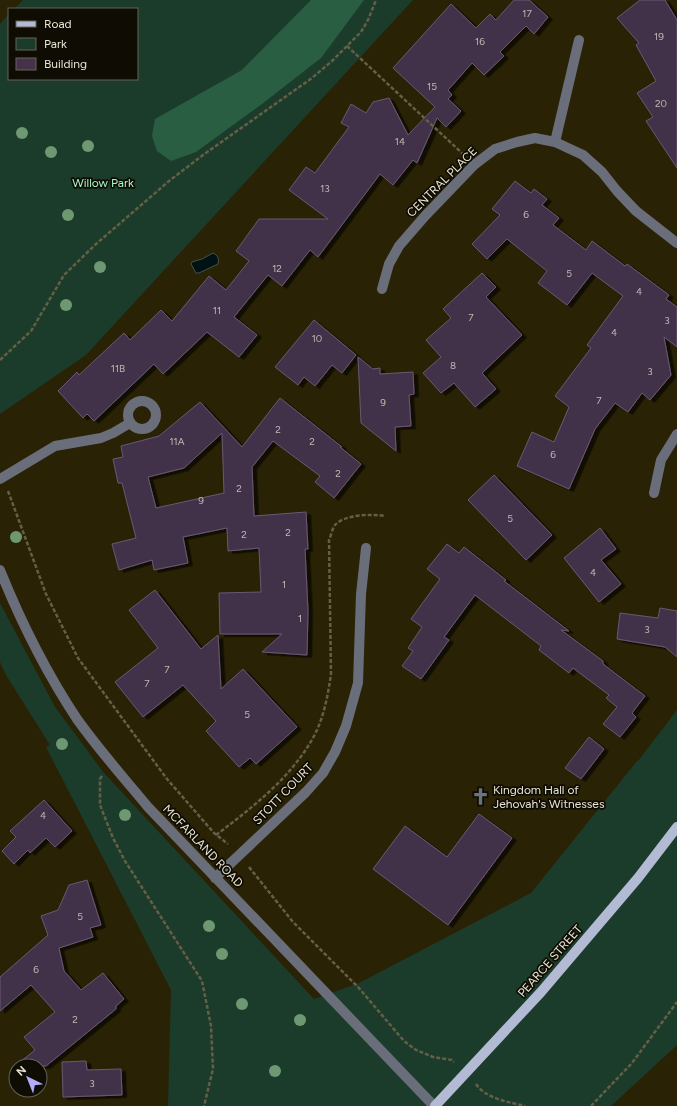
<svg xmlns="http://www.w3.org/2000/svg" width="677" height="1106" font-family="Figtree,sans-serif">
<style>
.green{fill:#1c3c2b}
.forest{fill:#295e43}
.water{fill:#001214;stroke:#46514e}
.building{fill:#43324a;stroke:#6a5872;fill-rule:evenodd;filter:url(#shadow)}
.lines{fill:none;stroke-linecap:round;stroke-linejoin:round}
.path{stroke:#655f46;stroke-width:2.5;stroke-dasharray:4 2;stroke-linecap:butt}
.minor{stroke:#6a6e7a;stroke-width:10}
.major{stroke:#b2bad4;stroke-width:10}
.tree{fill:#6e9872}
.labels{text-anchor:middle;stroke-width:3.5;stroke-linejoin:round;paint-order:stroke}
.number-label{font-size:10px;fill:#c0b8b2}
.street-label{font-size:12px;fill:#e9e5d4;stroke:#0e0c03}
.park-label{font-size:12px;fill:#a7f9cb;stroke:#0e0c03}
.poi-label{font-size:12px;fill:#e9e5d4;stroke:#0e0c03;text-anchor:start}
</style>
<defs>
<filter id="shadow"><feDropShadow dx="4.5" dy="2.5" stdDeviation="0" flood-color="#0009"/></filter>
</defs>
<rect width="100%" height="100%" fill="#292205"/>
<!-- green -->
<path class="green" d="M23 0H413L86 355 0 414V24L9 14V79H137V9H14Z
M0 603 55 707 104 773 314 999 359 983 531 893 637 761H638L677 710V1045L611 1106H168L171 990 46 747 50 745 6 675 0 662Z"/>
<!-- forest -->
<path class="forest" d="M311 0H364L321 58 262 104 196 152 171 161 157 151 152 136 155 119 242 70Z"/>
<!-- water -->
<path class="water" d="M213 253C218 255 219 259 218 264L199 273H196L191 264 192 262 202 259Z"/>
<!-- building -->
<path class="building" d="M514 0H529L548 17 534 34 526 26 500 52 504 56 484 75 472 63 448 90 452 95 448 99 461 111 446 127 437 118 417 163 413 160 393 185 380 174 318 257 310 250 282 286 268 275 234 317 257 335 239 357 207 332 163 374 154 364 94 421 87 414 83 418 58 391 77 372 79 375 124 333 130 340 161 310 172 321 209 276 226 290 249 261 236 251 259 219H328L289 190 306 167 315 173 349 127 341 123 351 104 366 113 373 102 389 98 408 135 435 107 393 68 451 4 476 28 490 14 496 20Z
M640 0H665L677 20V168L646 121 653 117 637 93 656 81 636 45 639 43 617 18Z
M515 181 531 193 534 189 547 199 542 205 559 218 553 225 586 250 592 241 625 266 627 264 669 295 666 299 677 307V347L664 337 671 375 650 400 642 393 628 412 615 403 595 429 569 489 517 466 532 432 554 442 569 407 555 396 591 348 587 345 623 296 592 273 567 305 538 283 547 271 507 239 487 259 472 244 500 215 492 209Z
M482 273 496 287 486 297 522 335 482 373 496 389 475 407 454 383 441 393 423 373 441 357 426 340 451 318 443 309Z
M314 320 356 355 342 373 332 365 315 386 304 377 298 385 275 367Z
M358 357 373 369 380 368V374L413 372 414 394 409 395 411 426 395 427 396 451 361 423Z
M280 398 342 447H340L361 464 334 498 315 482 320 476 273 441 252 467 254 516 306 512 308 549H305L308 611 307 655 262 652 282 634H220L219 593 261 592 259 548 228 551 227 528 183 537 188 563 154 570 152 560 119 570 112 544 136 538 122 483H118L113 459 123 457 121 446 159 436 200 402 242 447ZM222 433 224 493 156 508 148 477 184 468Z
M494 475 552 535 526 560 468 500Z
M600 528 616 549 601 560 621 584 599 602 564 558Z
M447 544 459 553 464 547 506 580 504 581 569 631 561 630 603 661V664L645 696 632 713 636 717 620 737 603 724 617 707 606 698 609 695 573 668 569 673 539 650 541 646 475 595 444 637 449 640 421 679 402 666 413 651 408 648 422 627 411 619 440 579 427 569Z
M155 590 201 649 218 635 221 689 243 669 297 727 256 764 250 758 239 767 206 731 216 721 183 685 143 717 115 682 158 648 129 610Z
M660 608 677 611V657L665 647 617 639 620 613 658 618Z
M589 737 604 749 581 779 565 768Z
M44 800 72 831 55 847 46 838 30 853 28 850 14 864 2 851 16 837 10 831Z
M479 814 512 838 448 925 373 869 405 826 447 857Z
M87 880 101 925 90 928 93 937 59 948 64 971 81 990 103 973 124 999 116 1006V1009L46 1066H15L35 1050 24 1037 55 1012 31 985 0 1011V977L48 935 41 916 58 910 69 885Z
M86 1061 87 1070 121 1069 122 1095 63 1097 62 1062Z"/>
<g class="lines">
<!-- path -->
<path class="path" d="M347 46 463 154
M0 360 31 331 64 275 96 244 169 181 203 155 312 78 332 61 361 32 368 20 376 0
M8 491 46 594 78 658 167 779 214 833 228 844
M102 776 100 779V805L113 838 125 861 202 981 211 1026 213 1069 204 1106
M216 835C253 807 292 777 314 736 324 717 328 695 331 674L329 540C331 536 332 529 335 525 345 514 372 514 385 516
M249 867 293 922 358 987 404 1041 416 1050 433 1057 452 1060 454 1062
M476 1084C486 1099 509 1102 525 1106
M591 1106 632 1063 677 1002"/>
<!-- minor -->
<path class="minor" d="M555 142 579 40
M382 289 389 264 399 246 425 216 474 165 495 149 517 142 535 138 555 142 583 155 602 172 617 191 636 211 677 243
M128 415a14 14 0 1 1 28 0a14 14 0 1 1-28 0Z
M0 479 55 446 101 438 113 433 130 423
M654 493 661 460 677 434
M0 570C21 622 46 672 77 719 99 750 124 778 148 807L434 1106
M215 878 306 792 323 773 335 752 346 726 358 683 361 594 366 548"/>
<!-- major -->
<path class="major" d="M435 1106 541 992 638 878 677 827"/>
</g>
<!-- trees -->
<g class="tree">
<circle cx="22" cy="133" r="6"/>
<circle cx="88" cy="146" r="6"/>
<circle cx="51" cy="152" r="6"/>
<circle cx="68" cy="215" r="6"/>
<circle cx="100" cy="267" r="6"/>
<circle cx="66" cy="305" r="6"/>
<circle cx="16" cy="537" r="6"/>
<circle cx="62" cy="744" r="6"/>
<circle cx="125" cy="815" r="6"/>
<circle cx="209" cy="926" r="6"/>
<circle cx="222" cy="954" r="6"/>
<circle cx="242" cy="1004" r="6"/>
<circle cx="300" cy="1020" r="6"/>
<circle cx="275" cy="1071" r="6"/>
</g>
<!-- icons -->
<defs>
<symbol id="church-bare" viewBox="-9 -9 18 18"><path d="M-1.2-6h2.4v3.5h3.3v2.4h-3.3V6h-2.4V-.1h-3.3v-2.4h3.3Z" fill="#6b7280" stroke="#0e0c03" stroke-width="2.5" paint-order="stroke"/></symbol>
</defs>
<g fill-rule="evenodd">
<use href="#church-bare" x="468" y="784" width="25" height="25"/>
</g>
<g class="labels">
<!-- number labels -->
<g class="number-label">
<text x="527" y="17">17</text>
<text x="659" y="40">19</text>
<text x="480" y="45">16</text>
<text x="432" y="90">15</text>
<text x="661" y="107">20</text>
<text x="400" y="145">14</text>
<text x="325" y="192">13</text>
<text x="526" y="218">6</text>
<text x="277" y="272">12</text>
<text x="569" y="277">5</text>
<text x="639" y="295">4</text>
<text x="217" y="314">11</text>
<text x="471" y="321">7</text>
<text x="667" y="324">3</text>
<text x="614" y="336">4</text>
<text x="317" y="342">10</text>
<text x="453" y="369">8</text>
<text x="118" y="372">11B</text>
<text x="650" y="375">3</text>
<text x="599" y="404">7</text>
<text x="383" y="406">9</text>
<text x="278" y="433">2</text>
<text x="177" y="445">11A</text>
<text x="312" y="445">2</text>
<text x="553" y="458">6</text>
<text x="338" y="477">2</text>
<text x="239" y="492">2</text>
<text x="201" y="504">9</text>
<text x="510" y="522">5</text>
<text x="288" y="536">2</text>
<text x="244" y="538">2</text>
<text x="593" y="576">4</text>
<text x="284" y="588">1</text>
<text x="300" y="622">1</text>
<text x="647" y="633">3</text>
<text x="167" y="673">7</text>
<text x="147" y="687">7</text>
<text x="247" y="718">5</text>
<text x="43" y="819">4</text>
<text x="80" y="920">5</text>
<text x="36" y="973">6</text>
<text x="75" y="1023">2</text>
<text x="92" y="1087">3</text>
</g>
<!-- street labels -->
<g class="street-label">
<text transform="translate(442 182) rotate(-45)" y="4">CENTRAL PLACE</text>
<text transform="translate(283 794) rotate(-46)" y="4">STOTT COURT</text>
<text transform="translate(203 846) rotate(46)" y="4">MCFARLAND ROAD</text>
<text transform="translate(550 961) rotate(-49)" y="4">PEARCE STREET</text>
</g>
<!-- park labels -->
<g class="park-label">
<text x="103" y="187">Willow Park</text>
</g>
<!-- poi labels -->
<g class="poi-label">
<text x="493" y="794">Kingdom Hall of<tspan x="493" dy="14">Jehovah's Witnesses</tspan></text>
</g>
</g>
<!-- legend -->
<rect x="8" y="8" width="130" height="72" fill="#0e0c03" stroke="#666357"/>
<rect x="16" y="21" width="20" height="6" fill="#b2bad4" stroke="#666357"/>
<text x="44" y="28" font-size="12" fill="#e9e5d4">Road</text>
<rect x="16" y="38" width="20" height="12" fill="#1c3c2b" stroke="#666357"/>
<text x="44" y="48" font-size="12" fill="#e9e5d4">Park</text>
<rect x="16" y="58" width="20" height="12" fill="#43324a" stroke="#666357"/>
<text x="44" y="68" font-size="12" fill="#e9e5d4">Building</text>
<!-- north arrow -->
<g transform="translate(28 1078) rotate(317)"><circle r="19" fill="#0e0c03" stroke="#666357"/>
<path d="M0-3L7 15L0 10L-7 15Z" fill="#b1adfa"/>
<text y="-6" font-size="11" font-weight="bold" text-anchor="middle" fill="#e9e5d4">N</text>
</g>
</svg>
